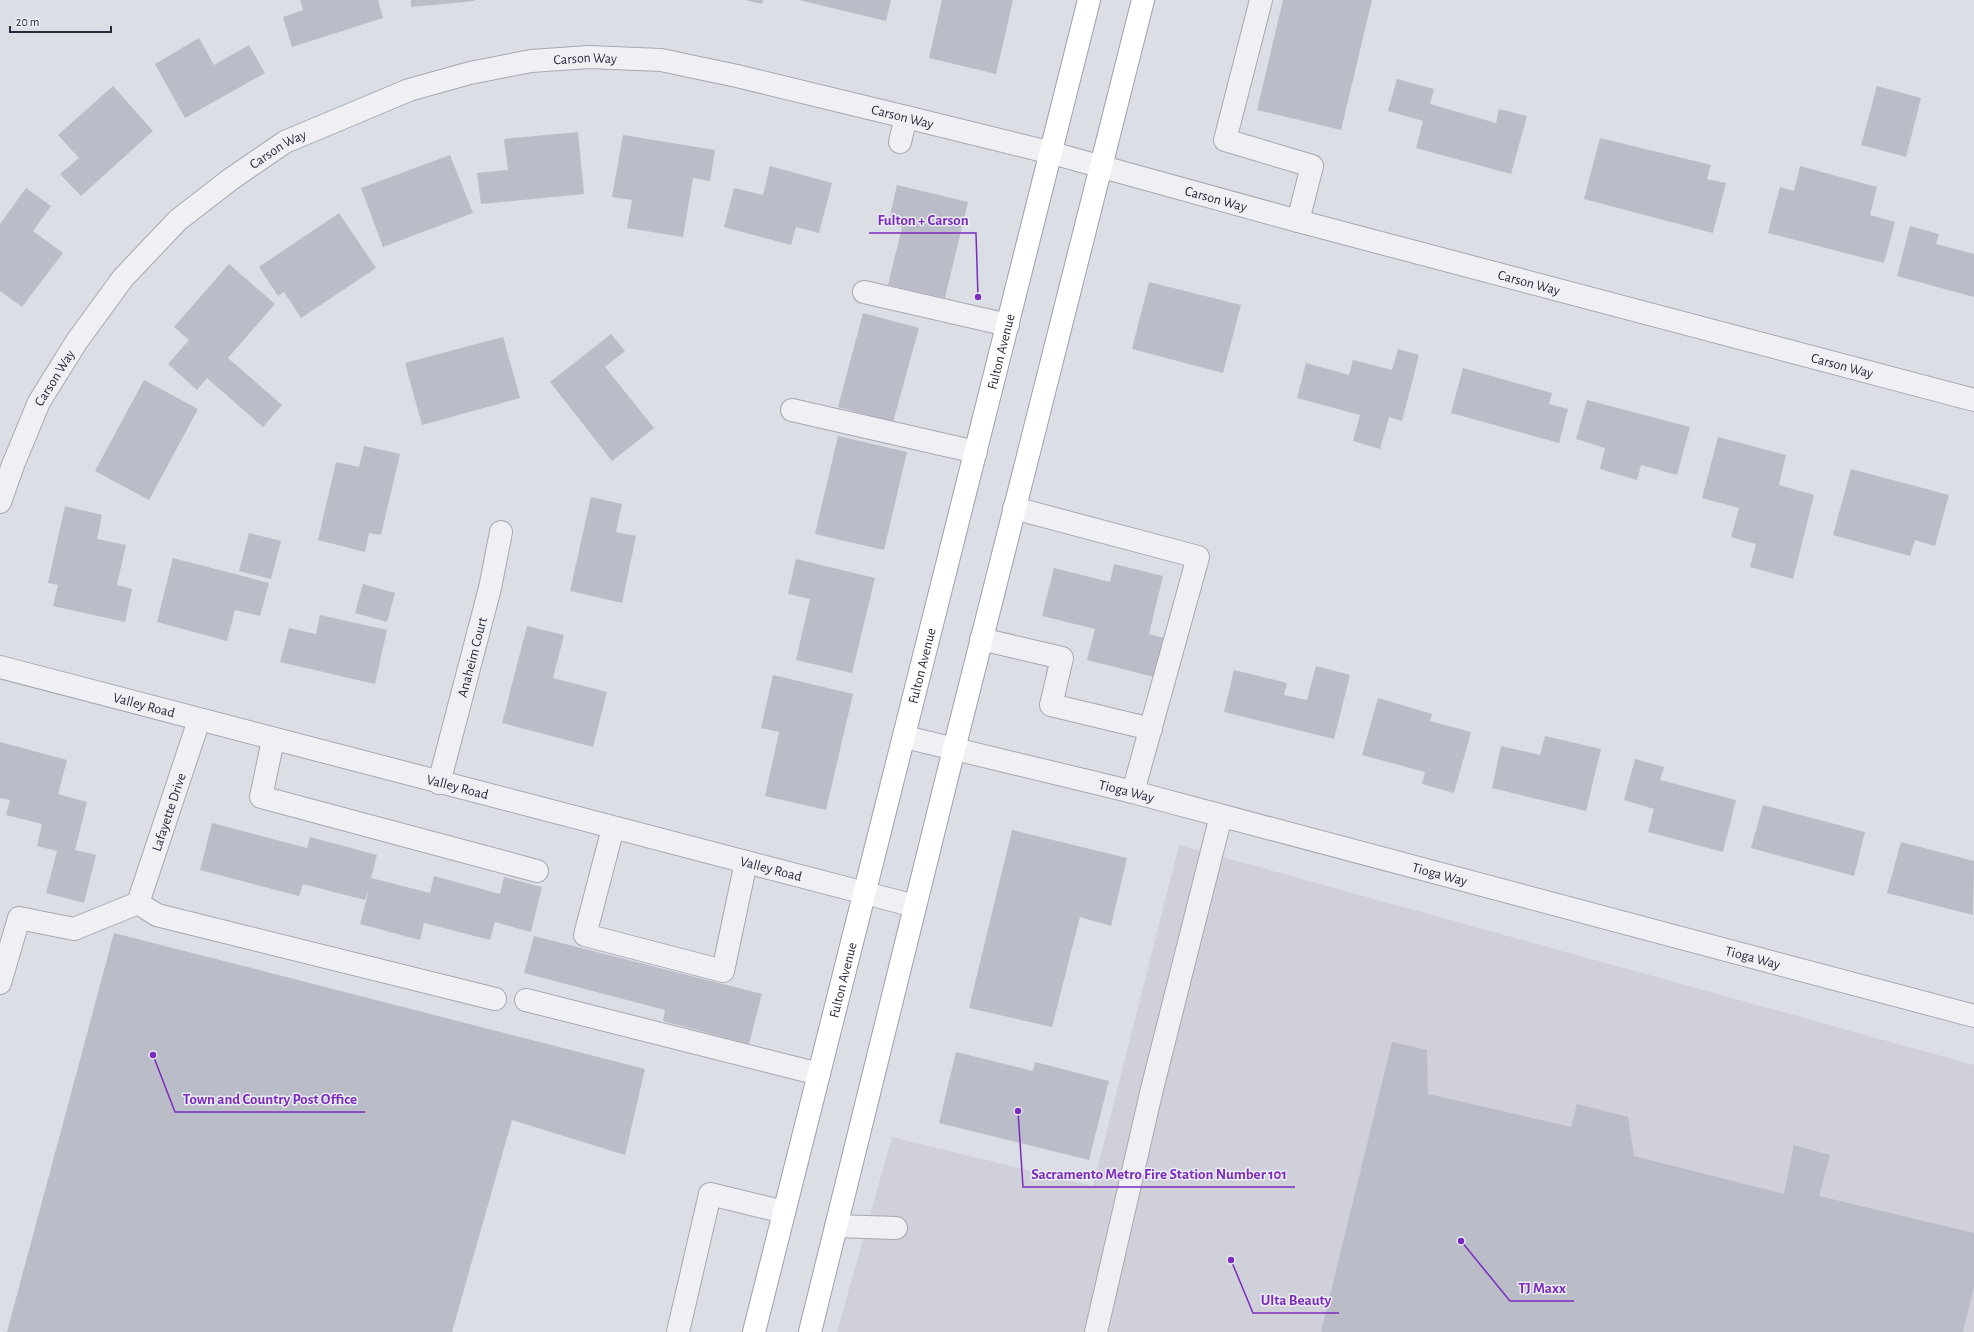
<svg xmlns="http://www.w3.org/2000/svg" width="1974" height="1332" font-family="'Alegreya Sans',sans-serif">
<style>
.built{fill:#cfd0da}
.building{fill:#babcc7}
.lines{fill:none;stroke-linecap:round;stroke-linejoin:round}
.minor-casing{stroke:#a6a8b2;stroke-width:24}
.major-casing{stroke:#9da0b0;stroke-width:24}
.minor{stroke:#efeff4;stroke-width:22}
.major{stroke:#fff;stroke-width:22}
.labels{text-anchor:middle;stroke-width:3;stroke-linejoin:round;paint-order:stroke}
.street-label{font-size:14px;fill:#272a3a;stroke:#ebedf3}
.leader{fill:none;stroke:#7b2cbf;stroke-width:1.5}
.callout-dot{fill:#7b2cbf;stroke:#ebedf3;stroke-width:1.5}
.callout-label{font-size:15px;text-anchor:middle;font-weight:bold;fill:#7b2cbf;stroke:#ebedf3;stroke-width:3;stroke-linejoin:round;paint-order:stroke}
</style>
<rect width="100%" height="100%" fill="#dcdee5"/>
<!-- built -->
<path class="built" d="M1179 845 1974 1065V1332H837L892 1137 1093 1186Z"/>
<!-- building -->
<path class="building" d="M300 0H378L383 18 292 47 283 17 303 10Z
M411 0H475V1L411 7Z
M745 0H763L762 4Z
M799 0H891L886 21Z
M942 0H1013L996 74 929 58Z
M1283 0H1372L1341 130 1257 110Z
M199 38 214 65 249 45 265 73 185 118 155 64Z
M1397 79 1434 89 1430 104 1496 123 1499 109 1527 116 1511 174 1416 148 1423 121 1388 111Z
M113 86 153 131 81 196 60 174 79 158 58 135Z
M1877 86 1921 98 1906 157 1861 145Z
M578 132 584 194 481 204 477 173 508 170 504 139Z
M623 135 715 150 710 181 693 178 683 237 627 228 632 200 612 197Z
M1600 138 1711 165 1707 179 1726 183 1713 233 1584 199Z
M450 155 473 213 383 247 361 188Z
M770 166 832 183 819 233 796 227 791 245 724 227 734 188 763 195Z
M1800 166 1877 187 1870 215 1895 222 1884 263 1768 233 1780 187 1794 191Z
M897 185 968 202 945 298 888 285 902 227 888 224Z
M26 188 51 206 33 231 63 253 22 307 0 291V224Z
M339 213 376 268 301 318 284 292 278 296 259 267Z
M1910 226 1939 234 1936 244 1974 254V297L1897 276Z
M229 264 275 304 228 358 282 405 263 427 207 378 197 390 168 364 189 340 174 327Z
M1149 282 1241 305 1223 373 1132 349Z
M863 313 919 328 893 422 838 407Z
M611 334 625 351 605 367 654 428 612 461 550 382Z
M503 337 520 398 422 425 405 363Z
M1398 349 1419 355 1402 421 1389 417 1380 449 1353 441 1360 415 1297 398 1306 363 1349 375 1353 360 1392 370Z
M1463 368 1552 393 1549 404 1568 409 1559 443 1451 413Z
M144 380 198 409 149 500 95 471Z
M1587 400 1690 427 1677 475 1641 465 1637 480 1600 469 1605 448 1576 439Z
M838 436 907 452 884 550 815 534Z
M1718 437 1786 455 1779 485 1814 495 1793 579 1750 567 1756 544 1731 537 1739 508 1702 498Z
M364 446 400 454 381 535 369 533 365 552 318 540 336 462 359 467Z
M1851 469 1949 495 1935 546 1915 540 1910 556 1833 535Z
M591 497 622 504 616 532 636 536 622 603 570 591Z
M65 506 102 515 97 539 126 545 117 585 132 589 125 622 53 606 58 585 48 583Z
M249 533 281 541 271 579 239 571Z
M173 558 269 583 260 616 235 610 227 641 157 622Z
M796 559 875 578 852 673 796 660 810 599 788 594Z
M1114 564 1163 576 1149 634 1164 638 1154 677 1087 660 1095 629 1042 616 1054 568 1110 582Z
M363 584 395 593 387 622 355 613Z
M320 615 387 630 375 684 280 662 289 628 316 634Z
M527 626 564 635 553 678 607 692 593 747 502 723Z
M1316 666 1350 675 1334 739 1224 712 1234 670 1287 683 1284 695 1307 700Z
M773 675 853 694 826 810 765 796 779 732 761 728Z
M1378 698 1432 714 1430 721 1471 732 1454 793 1422 784 1425 772 1362 755Z
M1545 736 1601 749 1586 811 1492 788 1501 746 1540 755Z
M0 742 67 760 58 794 87 802 75 850 96 855 84 903 46 893 57 851 37 846 42 824 6 815 10 800 0 798Z
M1635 759 1664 767 1660 780 1736 800 1723 852 1648 832 1654 809 1624 800Z
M1763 805 1865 832 1854 876 1751 848Z
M212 823 307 848 310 837 377 855 371 878 430 893 434 876 500 894 504 877 542 887 531 932 495 922 490 940 424 923 420 940 360 924 369 890 365 900 303 884 299 896 200 870Z
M1012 830 1127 858 1111 926 1080 917 1052 1027 969 1008Z
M1901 842 1974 861 1973 915 1887 893Z
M114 933 645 1069 625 1155 512 1120 452 1332H7Z
M534 936 762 994 749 1044 663 1021 665 1010 524 973Z
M1392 1042 1427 1050 1428 1094 1571 1127 1577 1104 1628 1117 1634 1156 1784 1194 1794 1145 1830 1155 1819 1196 1974 1233V1287L1963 1332H1321Z
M956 1052 1033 1071 1035 1062 1109 1081 1089 1160 939 1123Z"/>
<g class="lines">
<defs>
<g id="minor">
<path d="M1261 0 1225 140 1312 166 1298 221"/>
<path d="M900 142 906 117"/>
<path d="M864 292 1008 325"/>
<path d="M792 410 976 452"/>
<path id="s1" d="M0 502 13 465 39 402 77 341 123 278 178 220 231 179 285 142 409 90 470 73 531 61 589 57 661 60 737 76 906 117 1052 153 1298 221 1974 400"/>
<path d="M1014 508 1198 557 1133 792"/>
<path d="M981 639 1062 658 1051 705 1151 729"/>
<path id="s2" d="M0 667 915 906"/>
<path id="s3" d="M905 737 1133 792 1974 1016"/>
<path d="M273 740 261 797 537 871"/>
<path id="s4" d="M439 783 490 588 501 532"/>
<path d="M613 828 585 935 723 971 746 862"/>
<path d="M138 903 157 915 495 999"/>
<path id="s5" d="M138 903 199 720"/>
<path d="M0 983 19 918 74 929 138 903"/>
<path d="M526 1000 819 1074"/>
<path d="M836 1226 896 1228"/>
<path d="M678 1332 710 1194 784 1212"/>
<path d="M1096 1332 1152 1089 1221 816"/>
</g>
<g id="major">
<path id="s6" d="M754 1332 1089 0"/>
<path d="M810 1332 954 749 1143 0"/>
</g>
</defs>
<!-- minor casing -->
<use href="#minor" class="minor-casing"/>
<!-- major casing -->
<use href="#major" class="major-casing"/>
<!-- minor -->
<use href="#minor" class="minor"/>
<!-- major -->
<use href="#major" class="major"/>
</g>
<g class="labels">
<!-- street labels -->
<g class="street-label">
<text dy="5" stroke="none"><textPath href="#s1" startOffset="784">Carson Way</textPath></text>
<text dy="5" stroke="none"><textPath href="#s1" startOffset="1108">Carson Way</textPath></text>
<text dy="5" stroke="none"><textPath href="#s1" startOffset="460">Carson Way</textPath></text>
<text dy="5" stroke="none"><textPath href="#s1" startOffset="1432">Carson Way</textPath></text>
<text dy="5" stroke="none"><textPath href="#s1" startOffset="1756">Carson Way</textPath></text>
<text dy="5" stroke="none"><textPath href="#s6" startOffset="1011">Fulton Avenue</textPath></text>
<text dy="5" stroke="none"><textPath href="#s1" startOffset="2080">Carson Way</textPath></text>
<text dy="5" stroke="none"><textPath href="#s1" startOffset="136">Carson Way</textPath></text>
<text dy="5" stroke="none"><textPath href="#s4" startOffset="130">Anaheim Court</textPath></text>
<text dy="5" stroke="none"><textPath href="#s6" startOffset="687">Fulton Avenue</textPath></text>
<text dy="5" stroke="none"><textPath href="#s2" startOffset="149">Valley Road</textPath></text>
<text dy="5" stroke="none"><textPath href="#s2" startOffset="473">Valley Road</textPath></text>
<text dy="5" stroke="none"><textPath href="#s3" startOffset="228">Tioga Way</textPath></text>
<text dy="5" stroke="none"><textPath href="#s5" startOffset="96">Lafayette Drive</textPath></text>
<text dy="5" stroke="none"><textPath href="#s2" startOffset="797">Valley Road</textPath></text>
<text dy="5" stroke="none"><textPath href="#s3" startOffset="552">Tioga Way</textPath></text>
<text dy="5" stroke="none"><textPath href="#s3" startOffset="876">Tioga Way</textPath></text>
<text dy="5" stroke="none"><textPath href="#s6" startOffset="363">Fulton Avenue</textPath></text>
</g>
</g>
<!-- callouts -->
<path class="leader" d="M978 297L976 233H869M153 1055L175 1112H365M1018 1111L1023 1187H1295M1461 1241L1510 1301H1574M1231 1260L1253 1313H1339"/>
<g class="callout-dot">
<circle cx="978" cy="297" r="4"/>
<circle cx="153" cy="1055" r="4"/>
<circle cx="1018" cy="1111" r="4"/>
<circle cx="1461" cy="1241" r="4"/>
<circle cx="1231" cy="1260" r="4"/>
</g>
<g class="callout-label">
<text x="923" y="225">Fulton + Carson</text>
<text x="270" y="1104">Town and Country Post Office</text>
<text x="1159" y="1179">Sacramento Metro Fire Station Number 101</text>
<text x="1542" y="1293">TJ Maxx</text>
<text x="1296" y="1305">Ulta Beauty</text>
</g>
<!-- scale -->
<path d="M10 26v6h101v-6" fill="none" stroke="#272a3a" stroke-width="2"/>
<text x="16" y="26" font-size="12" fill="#272a3a" stroke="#ebedf3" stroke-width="3" paint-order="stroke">20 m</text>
</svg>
